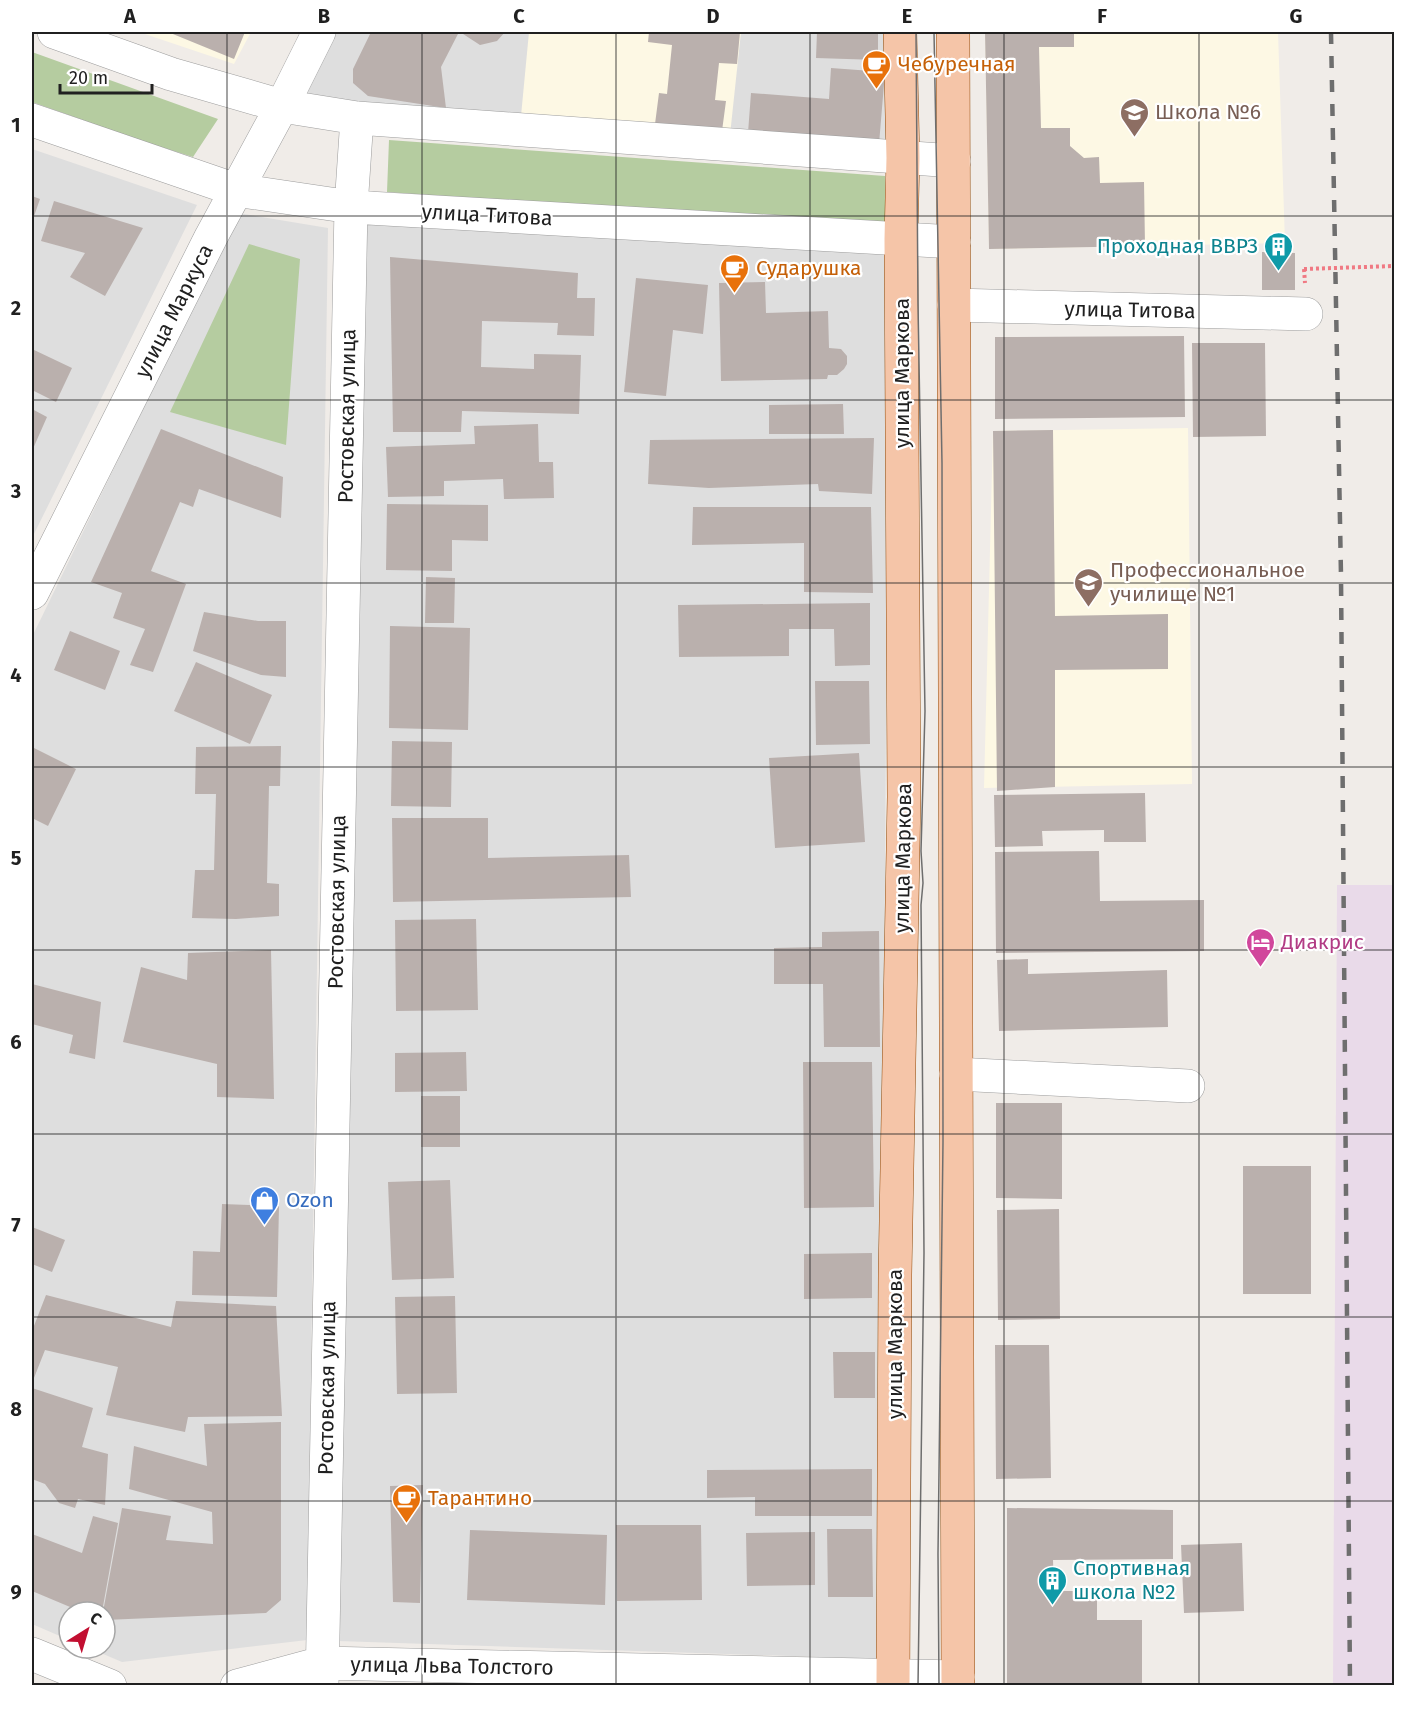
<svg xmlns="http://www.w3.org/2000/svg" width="1426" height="1717" font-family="'Fira Sans',sans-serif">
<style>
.residential{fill:#dedede}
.industrial{fill:#e9dae9}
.education{fill:#fdf8e4}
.forest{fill:#b5cca0}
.building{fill:#bab0ad}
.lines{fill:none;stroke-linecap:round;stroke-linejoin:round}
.minor-casing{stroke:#9d9d9d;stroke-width:34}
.major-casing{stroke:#924c0b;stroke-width:34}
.path{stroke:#f07983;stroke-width:4;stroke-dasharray:3 3;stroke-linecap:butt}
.minor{stroke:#fff;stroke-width:33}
.major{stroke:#f5c5a8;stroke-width:33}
.tram{stroke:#6e6e6e;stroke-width:1.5}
.rail{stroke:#6e6e6e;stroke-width:4.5;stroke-dasharray:12 12;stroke-linecap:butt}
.path-bridge{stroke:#f07983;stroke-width:4;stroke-dasharray:3 3;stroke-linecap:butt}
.grid{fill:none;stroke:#202020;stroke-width:1.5;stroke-opacity:0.55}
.labels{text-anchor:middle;stroke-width:4.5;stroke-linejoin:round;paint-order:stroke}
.food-label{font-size:21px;fill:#c56008;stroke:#fff;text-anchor:start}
.education-label{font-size:21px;fill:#785e54;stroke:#fff;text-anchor:start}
.street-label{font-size:21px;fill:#202020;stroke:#fff}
.culture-label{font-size:21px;fill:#0d838f;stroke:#fff;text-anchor:end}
.hotel-label{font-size:21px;fill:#b23c85;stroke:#fff;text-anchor:start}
.shop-label{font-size:21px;fill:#366cbe;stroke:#fff;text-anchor:start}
.neatline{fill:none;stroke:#202020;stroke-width:2}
.grid-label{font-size:20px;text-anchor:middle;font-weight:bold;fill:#202020}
</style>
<rect width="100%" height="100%" fill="#f0ece8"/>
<!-- residential -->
<path class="residential" d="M319 32H900L903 158 282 106Z
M32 149 197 205 32 538Z
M238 213 328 228 307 1640 122 1662 89 1648H105V1612H69V1640L32 1624V637Z
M362 221 889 253 880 1659 338 1641Z"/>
<!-- industrial -->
<path class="industrial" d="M1337 885H1394V1685H1333Z"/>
<!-- education -->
<path class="education" d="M139 32H251L234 64Z
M529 32H741L730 135 521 116Z
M985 32H1278L1285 243 989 249Z
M1188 428 1192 784 984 788 993 431Z"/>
<!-- forest -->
<path class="forest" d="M32 52 218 119 193 157 145 142 32 102Z
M389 140 885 176V228L387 192Z
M249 244 300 259 286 445 170 412Z"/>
<!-- building -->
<path class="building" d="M168 32H245L234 59Z
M371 32H459L441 67 446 108 368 96 353 83V69Z
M460 32H505L497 41 480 45Z
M649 32H740L737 64 719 63 715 100 726 101 722 131 655 124 659 93 667 94 672 45 648 42Z
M817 32H878V60L816 58Z
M985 32H1074V47H1039L1041 128H1070V146L1084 158 1099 157 1100 183 1144 182 1145 246 989 249Z
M831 68 885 72 879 144 748 133 751 93 829 99Z
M32 196 40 199 32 222Z
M54 201 143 228 105 296 70 277 85 253 41 241Z
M1262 252 1295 253V290H1262Z
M390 257 578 273 577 298H595L594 336 557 335 558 323 482 321 481 367 534 369V354L581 355 579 414 462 411 461 432H393Z
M636 278 708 285 703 334 673 330 666 396 624 392Z
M765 282 766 313 828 311 829 348 841 349 847 356V364L844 369 837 375H828L827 379 721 381 719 283Z
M1184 336 1185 417 995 419V337Z
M1192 343H1265L1266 436 1193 437Z
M32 349 72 368 56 402 32 390Z
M843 404 844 434H769V405Z
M32 409 47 417 32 451Z
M538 424 539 462H553L554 498 504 499 503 479 444 481V496L388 497 386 447 475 444 474 426Z
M161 429 283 477 281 518 199 489 193 507 180 502 151 571 186 584 153 672 130 665 145 629 113 618 122 593 91 582Z
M1053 430 1055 616 1168 614V669L1055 670V787L997 791 993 431Z
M874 438 872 494 819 491 818 484 709 488 648 484 650 440Z
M387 504 488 505V541L452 540V571L386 570Z
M693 507H871L873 593 804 592V543L692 545Z
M426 577 455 578 454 623H425Z
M870 603V665L835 666 834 629H789V656L679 657 678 605Z
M204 612 258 621H286V677L261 675 193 651Z
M390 626 470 628 468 730 389 728Z
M70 631 120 651 105 690 54 670Z
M196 662 272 695 250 744 174 711Z
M815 681H869L870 744 816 745Z
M392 741 452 742 451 807 391 806Z
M281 746 280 786H269L267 883 279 884V916L236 919 192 918 195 870H214L216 794H195L196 747Z
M32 747 76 769 48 826 32 818Z
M859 753 865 842 775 848 769 758Z
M1145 793 1146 842H1104V830L1042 831 1043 846 995 847 994 795Z
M392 818H488V858L629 855 631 897 393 902Z
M1099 851 1100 901 1204 900V951L996 953 995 852Z
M476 919 478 1010 396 1011 395 920Z
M879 931 880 1047H824L823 984H774V948L822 947V932Z
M271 950 274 1099 217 1097V1064L123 1042 141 967 187 980 188 953Z
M1028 959V974L1167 970 1168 1027 999 1031 997 960Z
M32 984 101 1002 95 1059 69 1053 73 1035 32 1024Z
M466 1052 467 1091 395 1092V1053Z
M803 1062H872L874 1207 804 1208Z
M421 1096H460V1147H421Z
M996 1103H1062V1199L996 1198Z
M1243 1166H1311V1294H1243Z
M450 1180 454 1278 392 1280 388 1182Z
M222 1204 279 1206 277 1297 192 1295 193 1251 220 1252Z
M1059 1209 1060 1319 998 1320 997 1210Z
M32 1227 65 1240 52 1272 32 1264Z
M872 1253V1298L804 1299V1254Z
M46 1295 171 1327 176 1301 276 1306 282 1416 188 1417 185 1432 106 1415 118 1367 45 1350 32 1383V1331Z
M455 1296 457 1393 397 1394 395 1297Z
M995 1345H1049L1051 1478 996 1479Z
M833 1352H875V1398H834Z
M32 1388 93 1408 82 1447 108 1454 105 1505 78 1499 75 1508 59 1503 45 1484 32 1479Z
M281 1422V1600L266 1613 105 1620V1612H103L122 1508 171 1516 166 1540 213 1544 212 1512 129 1489 134 1446 207 1466 204 1424Z
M872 1469V1516H755V1497L707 1498V1470Z
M423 1485 420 1603 393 1602 390 1486Z
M1007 1508 1173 1510V1559L1053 1560 1054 1591H1097V1620H1142V1683H1097V1686H1007Z
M93 1516 118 1523 102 1612H82L32 1591V1534L82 1553Z
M616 1525H701L702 1600 617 1601Z
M827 1529H872L873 1597H828Z
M470 1530 607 1535 605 1605 467 1600Z
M815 1532V1585L747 1586 746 1533Z
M1242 1543 1244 1611 1184 1613 1181 1545Z"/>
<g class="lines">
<defs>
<path id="minor" d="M54 32 171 74 282 106 357 118 954 161
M32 120 236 190 351 207 954 242
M954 305 1306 314
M32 593 211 237 282 106 319 32
M956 1074 1188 1086
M32 1654 110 1686
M237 1686 322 1663 958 1677
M322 1686 351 207 357 118"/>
<path id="major" d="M953 32 958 1686
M893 1686 895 1275 904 797 901 239 903 158 900 32"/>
</defs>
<!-- minor casing -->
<use href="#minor" class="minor-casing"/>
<!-- major casing -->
<use href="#major" class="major-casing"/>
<!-- path -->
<path class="path" d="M1304 269 1305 283"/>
<!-- minor -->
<use href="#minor" class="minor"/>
<!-- major -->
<use href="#major" class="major"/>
<!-- tram -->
<path class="tram" d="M916 32 918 304 925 711 921 851 923 883 921 905 924 1253 918 1686
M934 32 942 463 943 1142 938 1554 939 1686"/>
<!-- rail -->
<path class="rail" d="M1331 32 1341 576 1350 1686"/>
<!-- path-bridge -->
<path class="path-bridge" d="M1304 269 1394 266"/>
</g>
<!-- grid -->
<path class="grid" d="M227 32V1686M422 32V1686M616 32V1686M810 32V1686M1004 32V1686M1199 32V1686M32 216H1394M32 400H1394M32 583H1394M32 767H1394M32 950H1394M32 1134H1394M32 1317H1394M32 1501H1394"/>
<!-- icons -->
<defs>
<symbol id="cafe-pin" viewBox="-11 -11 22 30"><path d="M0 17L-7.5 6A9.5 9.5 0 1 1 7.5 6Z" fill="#e8710a" stroke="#fff"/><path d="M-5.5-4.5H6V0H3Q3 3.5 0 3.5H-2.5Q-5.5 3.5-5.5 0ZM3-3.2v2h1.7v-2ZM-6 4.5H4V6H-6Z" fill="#fff"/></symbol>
<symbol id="school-pin" viewBox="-11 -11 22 30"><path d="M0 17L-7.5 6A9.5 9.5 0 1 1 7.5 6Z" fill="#8d6e63" stroke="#fff"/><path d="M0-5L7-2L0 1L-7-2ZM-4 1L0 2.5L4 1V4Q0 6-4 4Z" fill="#fff"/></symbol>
<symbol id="building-pin" viewBox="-11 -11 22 30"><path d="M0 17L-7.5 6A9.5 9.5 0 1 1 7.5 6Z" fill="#0f9aa8" stroke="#fff"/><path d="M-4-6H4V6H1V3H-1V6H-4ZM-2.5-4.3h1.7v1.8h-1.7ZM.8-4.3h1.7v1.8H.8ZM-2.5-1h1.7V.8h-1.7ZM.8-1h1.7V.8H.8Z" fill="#fff"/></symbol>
<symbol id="university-pin" viewBox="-11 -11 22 30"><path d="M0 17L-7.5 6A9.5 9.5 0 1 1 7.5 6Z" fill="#8d6e63" stroke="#fff"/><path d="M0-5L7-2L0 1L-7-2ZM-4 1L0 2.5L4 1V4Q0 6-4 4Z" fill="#fff"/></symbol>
<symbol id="hotel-pin" viewBox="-11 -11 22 30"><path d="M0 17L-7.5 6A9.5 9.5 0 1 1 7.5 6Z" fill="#d1479c" stroke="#fff"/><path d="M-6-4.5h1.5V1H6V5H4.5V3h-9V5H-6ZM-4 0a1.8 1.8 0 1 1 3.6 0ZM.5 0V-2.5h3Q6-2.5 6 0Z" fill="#fff"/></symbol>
<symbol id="shop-pin" viewBox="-11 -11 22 30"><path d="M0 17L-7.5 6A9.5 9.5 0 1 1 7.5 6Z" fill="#3f7fe0" stroke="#fff"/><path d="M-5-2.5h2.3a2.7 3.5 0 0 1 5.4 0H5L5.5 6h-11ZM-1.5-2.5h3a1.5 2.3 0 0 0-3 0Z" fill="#fff"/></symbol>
</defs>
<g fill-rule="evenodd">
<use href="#cafe-pin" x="860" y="48" width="33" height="45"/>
<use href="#school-pin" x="1118" y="96" width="33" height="45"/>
<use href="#building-pin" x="1262" y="230" width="33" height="45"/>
<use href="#cafe-pin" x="718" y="252" width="33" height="45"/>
<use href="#university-pin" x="1072" y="566" width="33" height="45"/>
<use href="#hotel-pin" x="1244" y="926" width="33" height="45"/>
<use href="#shop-pin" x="248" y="1184" width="33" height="45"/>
<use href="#cafe-pin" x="390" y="1482" width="33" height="45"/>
<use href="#building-pin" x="1036" y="1564" width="33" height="45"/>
</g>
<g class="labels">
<!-- food labels -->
<g class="food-label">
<text x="898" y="71">Чебуречная</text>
<text x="756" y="275">Сударушка</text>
<text x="428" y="1505">Тарантино</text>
</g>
<!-- education labels -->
<g class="education-label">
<text x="1155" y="119">Школа №6</text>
<text x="1110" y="577">Профессиональное<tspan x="1110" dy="24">училище №1</tspan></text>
</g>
<!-- street labels -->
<g class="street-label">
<text transform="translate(487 215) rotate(3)" y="7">улица Титова</text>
<text transform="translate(1130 310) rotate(1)" y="7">улица Титова</text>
<text transform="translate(174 311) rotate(-63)" y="7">улица Маркуса</text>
<text transform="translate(902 373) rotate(-90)" y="7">улица Маркова</text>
<text transform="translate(347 416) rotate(-89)" y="7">Ростовская улица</text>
<text transform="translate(903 858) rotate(-89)" y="7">улица Маркова</text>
<text transform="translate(337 902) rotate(-89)" y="7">Ростовская улица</text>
<text transform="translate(895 1344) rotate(-90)" y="7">улица Маркова</text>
<text transform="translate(327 1388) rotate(-89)" y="7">Ростовская улица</text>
<text transform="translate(452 1666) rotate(1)" y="7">улица Льва Толстого</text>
</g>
<!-- culture labels -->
<g class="culture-label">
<text x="1258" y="253">Проходная ВВРЗ</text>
<text x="1073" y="1575" text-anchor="start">Спортивная<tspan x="1073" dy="24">школа №2</tspan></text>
</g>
<!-- hotel labels -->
<g class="hotel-label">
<text x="1281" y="949">Диакрис</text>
</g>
<!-- shop labels -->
<g class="shop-label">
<text x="286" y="1207">Ozon</text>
</g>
</g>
<!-- border -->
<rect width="1426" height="1717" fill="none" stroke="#ffffff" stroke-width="66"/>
<!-- north arrow -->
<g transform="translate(87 1630) rotate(37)"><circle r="28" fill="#ffffff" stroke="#a6a6a6" stroke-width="1.5"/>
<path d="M0-4.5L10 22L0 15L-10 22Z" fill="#c20f31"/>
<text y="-9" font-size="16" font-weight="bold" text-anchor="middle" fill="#202020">С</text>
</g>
<!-- scale -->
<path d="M60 84v9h92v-9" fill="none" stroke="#202020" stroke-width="3"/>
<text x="69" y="84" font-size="18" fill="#202020" stroke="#ffffff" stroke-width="4.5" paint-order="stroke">20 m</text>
<rect x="33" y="33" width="1360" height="1651" class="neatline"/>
<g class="grid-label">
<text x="130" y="23">A</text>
<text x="324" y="23">B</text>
<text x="519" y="23">C</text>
<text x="713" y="23">D</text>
<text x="907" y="23">E</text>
<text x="1102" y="23">F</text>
<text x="1296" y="23">G</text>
<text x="16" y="132">1</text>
<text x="16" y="315">2</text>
<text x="16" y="498">3</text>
<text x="16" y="682">4</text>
<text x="16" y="865">5</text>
<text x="16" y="1049">6</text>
<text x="16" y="1232">7</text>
<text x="16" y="1416">8</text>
<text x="16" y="1599">9</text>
</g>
</svg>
